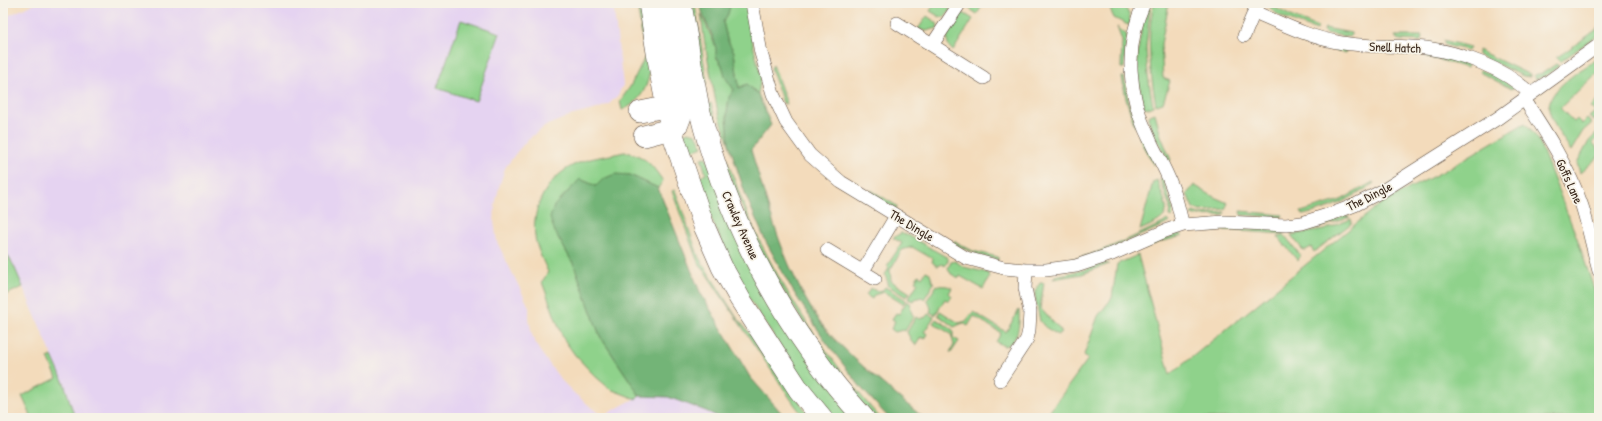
<svg xmlns="http://www.w3.org/2000/svg" width="1602" height="421" font-family="'Patrick Hand',sans-serif">
<style>
.built{fill:#e5d3f1}
.green{fill:#8fd28b;stroke:#657e54}
.forest{fill:#73b477;stroke:#576f4a}
.lines{fill:none;stroke-linecap:round;stroke-linejoin:round}
.minor-casing{stroke:#574536;stroke-width:14}
.primary-casing{stroke:#574536;stroke-width:22}
.minor{stroke:#fff;stroke-width:13}
.primary{stroke:#fff;stroke-width:21}
.labels{text-anchor:middle;stroke-width:3.5;stroke-linejoin:round;paint-order:stroke}
.street-label{font-size:13px;fill:#3b2a1e;stroke:#f7f3e8}
</style>
<rect width="100%" height="100%" fill="#f7f3e8"/>
<filter id="ink" filterUnits="userSpaceOnUse"><feTurbulence type="fractalNoise" baseFrequency=".025" numOctaves="2"/><feDisplacementMap in="SourceGraphic" scale="8" xChannelSelector="R" yChannelSelector="G"/><feConvolveMatrix kernelMatrix="1 2 1 2 8 2 1 2 1" color-interpolation-filters="sRGB"/></filter>
<filter id="wash" filterUnits="userSpaceOnUse"><feTurbulence type="fractalNoise" baseFrequency=".012" numOctaves="4" result="noise"/><feDisplacementMap in="SourceGraphic" scale="16" xChannelSelector="R" yChannelSelector="G"/><feGaussianBlur stdDeviation="0.9" result="paint"/><feColorMatrix in="noise" values="0 0 0 0 0 0 0 0 0 0 0 0 0 0 0 0 0 1.4 0 .05"/><feComposite in="paint" operator="in"/></filter>
<g filter="url(#wash)">
<rect width="100%" height="100%" fill="#f3dbbb"/>
<!-- built -->
<path class="built" d="M36 3H613L623 85 618 95 609 104 597 109 569 116 546 126 528 139 516 153 505 168 499 187 495 205 494 222 497 242 529 307V320L532 335 539 350 561 380 575 394 602 416 640 396 668 397 706 411 721 418H75L64 383 14 266 3 248V18Z"/>
<!-- green -->
<path class="green" d="M637 3H641L650 67C649 86 640 103 622 110L620 101 630 87 645 57Z
M690 3H695L707 83 702 84Z
M729 3H746L753 44 761 77 758 94 747 84 739 88 734 52 727 39 723 22 728 14Z
M935 3C942 3 947 3 950 10L945 17H940L930 11Z
M966 3H984L977 14 967 7Z
M1107 3C1110 3 1114 2 1117 3 1126 5 1131 15 1130 24L1128 25 1114 18Z
M1154 3H1169L1161 44 1163 78 1170 81 1163 103 1156 105C1150 72 1146 36 1154 3Z
M1270 5 1293 17 1318 27 1317 30C1304 25 1276 18 1269 6Z
M1148 8 1150 9 1146 48 1148 76 1153 106 1148 108 1144 107C1134 69 1136 45 1148 8Z
M960 13H963L973 19 953 51C939 39 953 24 960 13Z
M701 14 717 49 716 57 722 65 726 77 734 90C723 105 728 126 729 144L717 108 704 39Z
M927 16 937 23 938 28 926 31 918 29Z
M461 20 500 33 476 101 437 88Z
M1117 27 1127 35 1124 68H1121L1122 41Z
M1325 28 1351 33V35L1349 37 1326 33 1324 30Z
M1599 28V34L1560 62 1556 58Z
M1395 36H1422L1421 41 1400 40 1397 39Z
M1307 40 1346 50 1345 53 1307 41Z
M1443 40 1470 47 1468 50 1445 45Z
M1478 50 1530 75V77L1523 76 1478 55Z
M1428 55 1440 56 1468 64 1467 68 1440 60 1427 58Z
M1599 58V71L1560 108 1574 122 1577 119 1582 124 1587 119 1592 123 1583 131 1571 151C1563 138 1552 124 1549 110 1546 89 1584 68 1599 58Z
M1556 64 1559 66 1545 76 1535 79 1534 75 1543 73Z
M773 65 787 104 783 103 771 68Z
M1481 70 1496 76 1514 87 1512 89 1481 73 1479 71Z
M1122 77H1124L1130 107 1137 125 1135 127 1126 99Z
M1597 101 1599 103V117L1594 121 1589 117 1595 112 1590 107Z
M711 103 721 140 719 142 706 105Z
M1155 113 1161 136 1171 160 1169 161 1154 134 1148 118 1150 115Z
M1525 123 1538 139 1577 238 1599 304V418H1045L1088 359 1084 355 1098 316 1112 298 1117 264 1138 255 1170 375 1384 201 1442 172Z
M688 132 696 134 703 147 691 151 696 167 694 168 683 134Z
M1597 133 1599 134V137L1593 143 1599 150V156L1580 173 1577 163 1589 141Z
M1139 136H1142L1155 162 1154 165 1143 146Z
M723 149C733 176 743 205 755 231 787 299 831 362 880 418H874L833 370 763 258 719 150Z
M624 152C644 154 652 165 663 181L658 188 630 175 603 179 596 186 580 179 554 206 555 232 574 265 600 336 640 396 636 399 610 389 595 376 575 355 563 338 542 282 548 272C543 261 537 249 535 237 531 207 548 176 576 164 591 157 609 156 624 152Z
M706 157 853 418H831L813 397 741 286 694 179 706 174 701 158Z
M1160 179H1163L1173 209 1172 217 1169 216 1170 207Z
M1157 180C1168 212 1176 215 1140 230L1153 182Z
M1373 182 1374 183C1352 199 1330 209 1303 215L1301 212 1341 200Z
M1194 185 1214 197 1228 203 1225 209 1200 211 1193 208 1187 194Z
M675 190 699 258 737 318 754 338 811 418H805L794 404 697 260 672 191Z
M871 190 897 206 896 209 871 194Z
M1240 211 1283 215 1282 217 1241 215Z
M1193 212 1199 214 1225 212 1223 215 1198 216 1191 214Z
M1345 216 1350 217 1315 229 1291 233 1292 230 1314 227Z
M1351 219 1352 223 1314 252 1311 247 1306 250H1303L1291 235 1324 230Z
M1167 220 1169 222 1166 224 1103 252 1054 265 1053 262C1092 259 1127 239 1163 223Z
M1211 228 1282 230 1284 234 1225 230 1209 232Z
M901 233 906 234 948 258V261L945 266 942 264 937 266 932 262 933 259 912 247 902 250 890 270 891 281 910 293 906 297 887 285 888 282 885 275 889 268 887 266 902 243 893 238Z
M1181 233 1182 236 1157 243 1144 249V246Z
M1285 236 1300 255 1298 261 1278 237Z
M954 241 973 251 998 257V260L981 256 952 243Z
M3 248 14 266 23 287 3 296Z
M955 261 964 267 988 273 989 278 983 289 960 276 959 278 951 274 948 268 951 262Z
M1106 263 1109 264 1082 274 1053 279 1055 276 1080 271Z
M926 271 930 273 932 281 934 283 924 299 922 297 914 299 913 301 908 299 918 283 915 281 919 275 922 277Z
M1040 283H1044L1040 308 1062 332 1058 335 1045 327 1040 321 1035 296V291Z
M937 285C942 287 945 284 952 288L949 293 952 296 949 301 945 299 935 315 930 312 931 309 929 302 927 300Z
M885 287 906 300 903 304 884 292 874 295 872 299 866 295 871 288 876 291 883 290Z
M907 301 911 304 910 306 912 314 914 316 905 331 903 330 895 332 891 329 895 321 892 319 896 313 899 314Z
M1019 310C1020 322 1019 343 1004 346L996 342 1001 333 974 316 968 326 963 323 954 327 938 315 940 311 959 323 966 321 973 312 1006 332Z
M928 314 934 317 924 332 928 334 925 339 921 337 916 345 912 342 907 332 916 317 919 319 926 317Z
M936 319 953 330V338L959 341 951 353 950 352 954 345 951 334 933 323Z
M52 356 64 383 75 418H32L22 396 57 378 48 358Z"/>
<!-- forest -->
<path class="forest" d="M700 3H729C731 10 727 16 723 22L727 39 734 52 739 88 747 84 758 94 771 125 751 150C769 209 786 276 823 326 832 338 844 348 855 359 877 379 900 399 924 418H889L863 390 826 342 793 291 765 240 746 196 729 144 727 114 729 97 734 90 725 77 722 65 716 56C718 37 702 22 700 3Z
M615 174 630 175 658 188 700 292 750 377 786 418H721L706 411 668 397 640 396 600 336 574 265 555 232 550 218 554 206 580 179 596 186 603 179Z"/>
</g>
<g filter="url(#ink)">
<g class="lines">
<defs>
<path id="minor" d="M752 3 761 53 773 94 786 122 810 155 841 182 966 258 1004 268 1026 270H1046L1076 266 1112 254 1165 231 1183 225 1224 222 1286 225 1302 223 1334 213 1355 205 1384 190 1498 118 1599 45
M1144 3C1124 46 1128 96 1149 138 1156 154 1165 168 1171 184 1177 198 1179 212 1183 225
M1254 12C1281 23 1308 37 1337 42 1367 48 1396 45 1426 48 1462 53 1504 68 1531 94
M897 23 984 78
M1244 36 1258 3
M932 45 960 3
M1524 99C1546 132 1569 168 1582 206 1589 228 1593 250 1599 271
M827 250 875 279
M863 271 896 216
M1000 380 1027 339 1029 330 1030 312 1025 288 1026 270"/>
<path id="primary" d="M649 3 661 77 671 129 704 226 722 267 740 299 799 390 822 418
M681 3C683 17 686 31 688 45 691 66 695 87 699 108 726 220 786 333 864 418
M640 112 660 108 679 109
M644 136 671 129 678 124 681 116 682 103 670 38 668 3"/>
</defs>
<!-- minor casing -->
<use href="#minor" class="minor-casing"/>
<!-- primary casing -->
<use href="#primary" class="primary-casing"/>
<!-- minor -->
<use href="#minor" class="minor"/>
<!-- primary -->
<use href="#primary" class="primary"/>
</g>
</g>
<g class="labels">
<!-- street labels -->
<g class="street-label">
<text transform="translate(1395 47) rotate(2)" y="5">Snell Hatch</text>
<text transform="translate(1570 181) rotate(66)" y="5">Goffs Lane</text>
<text transform="translate(1369 196) rotate(-27)" y="5">The Dingle</text>
<text transform="translate(741 225) rotate(66)" y="5">Crawley Avenue</text>
<text transform="translate(912 225) rotate(31)" y="5">The Dingle</text>
</g>
</g>
<!-- margin -->
<rect width="1602" height="421" fill="none" stroke="#f7f3e8" stroke-width="16"/>
</svg>
